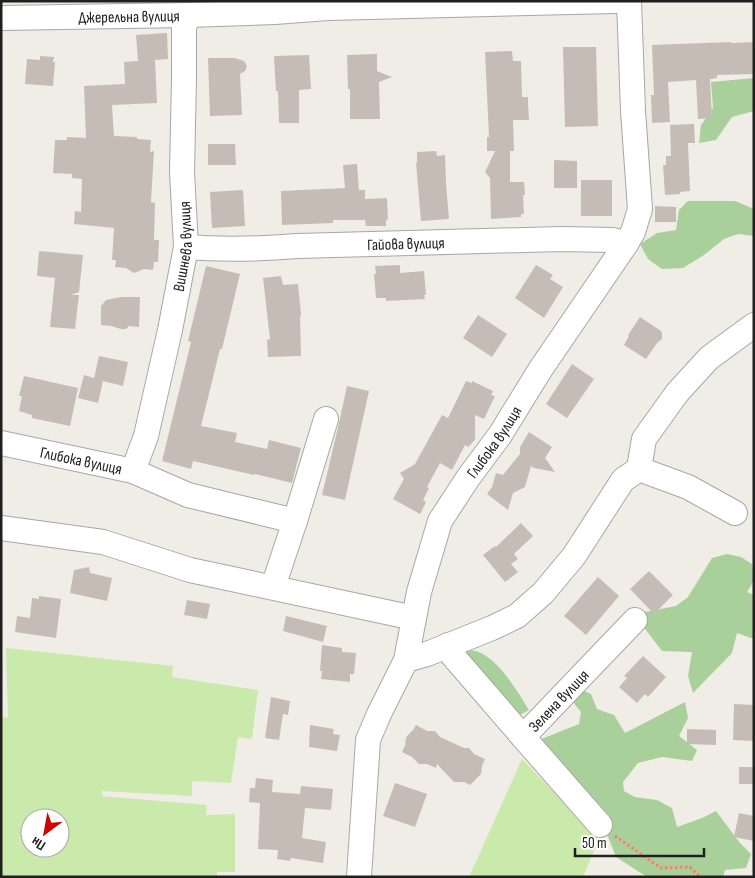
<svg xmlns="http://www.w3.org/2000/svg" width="755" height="878" font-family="'Sofia Sans Condensed',sans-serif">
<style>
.grass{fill:#caeaac;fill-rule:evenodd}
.forest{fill:#a9d09a}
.building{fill:#c5bdb5}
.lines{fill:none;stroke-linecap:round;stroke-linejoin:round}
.minor-casing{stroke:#a7a7a7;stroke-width:26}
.path{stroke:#fb7d6c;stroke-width:3;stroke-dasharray:2.5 2.5;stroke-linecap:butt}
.minor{stroke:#fff;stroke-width:24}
.labels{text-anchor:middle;stroke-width:4;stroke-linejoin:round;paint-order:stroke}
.street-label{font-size:16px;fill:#202020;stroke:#fff}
</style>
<rect width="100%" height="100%" fill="#f0ede6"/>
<!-- grass -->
<path class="grass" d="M6 648 173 666 172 677 258 690 252 739 238 737 231 783 192 781V796L102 791V796L207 805 206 815 235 814V872H217V877H1V718L8 717ZM30 818H60V848H30Z
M522 759 599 839 583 877H469Z"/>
<!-- forest -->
<path class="forest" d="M754 78V111L732 117 716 140 699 143 701 125 713 108 711 82Z
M688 201H735L754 209V236L738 234 724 239 704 255 683 268 662 269 648 259 640 244 657 233 676 230 679 210Z
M727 554 741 557 752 564C755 579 755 580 747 592L754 595V639L737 633 732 653 693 693 688 676 692 652 662 651 639 621 645 612 676 606 688 597 712 558Z
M466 649C471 650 477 651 481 653 502 664 517 691 529 710L512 719 459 662Z
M582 690 591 694 597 709 614 715 625 733 685 702 688 718 679 736 697 750 692 761 662 757 638 763 623 782 624 791 635 797 657 800 672 808 677 827 702 818 716 811 740 843 751 854 746 868 725 870 723 877H647L616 857 607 834 582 813 539 740 579 724 581 712 572 701Z"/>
<!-- building -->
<path class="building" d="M167 33 168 59 155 60 157 103 112 105 114 136 137 137V139L151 140 150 152 154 151 151 202 155 203 154 240H159L158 262H154L153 270 144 269 134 273 126 268 115 267 116 260H112L114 228 74 224 75 211 81 212 82 179 72 178V174L53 173 55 140H67V137L86 138 84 86 125 84 124 62 138 61 136 35Z
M731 42V43L754 42V74L717 75V78L710 79 712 118 698 119 696 80 668 82 670 122 652 123 651 95H654L652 45Z
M563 47H596L598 126 565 127Z
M512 51 513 61H521L522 97H528V103L529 120H513L514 151H510V182H524L525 195H523L524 214H521V217L491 219 490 178 485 172 495 151H487V137H489L485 52Z
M377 54V71L392 77 379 82 380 119H350V89H348L347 55Z
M309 55 311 89 299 90V123H279L278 91H276L274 56Z
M40 56 54 57 53 62H55L53 86 25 84 27 59 40 60Z
M208 58H235L244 61 247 66 245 71 240 74 242 115 210 116Z
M694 124 695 143H688L690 191 680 192V194L665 195 663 165H666V156H671L670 125Z
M208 144H235L236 165H208Z
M436 151 437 156 445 155 446 184 449 219 421 221 416 163H417V152Z
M554 160 577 161V188H554Z
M357 164 359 190H365V199L387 198 388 220 386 219V226H366L365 220H333V223L282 225 281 191 345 188 343 165Z
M581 180H612V216H581Z
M243 190 245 226 212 228 210 192Z
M655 206 676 207V222H655Z
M39 251 83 255 79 292 71 295H79L75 329 50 327 55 278 37 276Z
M400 265V273L424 271 426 295H424L425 299 386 301V298H376L374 274H376L375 266Z
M536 265 553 275 550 279 563 287 544 318 515 298Z
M206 266 240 274 222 349H220L201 426 237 433 235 442 267 449 269 440 301 448 292 483 255 474 254 475 193 461 191 469 162 461 191 342 188 341Z
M281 276 283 285 298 284 301 314V316L300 317 301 356 268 357 267 340 270 339 263 278Z
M121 297H140L139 327 129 326 126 329H121L111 326 101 325V306L106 300Z
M478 315 507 334 492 357 463 338Z
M640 317 661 331 662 334V339L657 343 646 359 624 345 629 336 628 335Z
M99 356 128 362 123 386 103 381 98 403 78 398 84 375 94 378Z
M572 364 594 379 567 418 546 404Z
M24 376 78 388 70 426 32 418V415L19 411 22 396H19Z
M466 381 472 383V381L493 391 491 395 495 396 484 419 475 415V440L468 447 465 445 452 470 440 463 427 487 429 488 423 500 426 502 420 514 393 499 404 479 400 473 415 464 442 415 448 418Z
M347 386 369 391 345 500 322 495 339 423Z
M529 432 552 447 545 458 555 472 534 468 531 466 525 487 513 493 508 510 487 494 492 487 496 473 503 475 520 454V447Z
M521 523 533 536 514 554 518 559 511 564 518 572 505 582 483 555 495 546 496 547Z
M89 567 90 573 112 578 107 601 70 593 74 570Z
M649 571 673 595 654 614 630 589Z
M598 577 619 596 586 635 564 616Z
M39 596 61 599 56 638 15 632 17 616 30 618 32 598 39 599Z
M187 600 210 604 207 619 184 615Z
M286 616 327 626 323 642 283 631Z
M322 645 342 648V652L356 653 354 674H350V682L321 679 322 671H320Z
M643 656 666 677 648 697 645 694 637 703 619 687 627 678 624 676Z
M271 697 290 701 288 715 283 714 279 740 265 738Z
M734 704 754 705V741L733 740Z
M310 725 334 729 333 734 340 735 337 751 309 747Z
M416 725 427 731H435L440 737 464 748H469L474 754 485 759 482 766 481 774 470 785 464 782H454L437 764 436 768 427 764H419L412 757 402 752 405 746 406 737 413 730Z
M687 729 716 730V745L687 744Z
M739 767H754V784H739Z
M256 778 273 780 272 792 300 794 301 786 333 789 331 810 305 808 302 838 326 842 323 863 291 858 290 861 277 859 278 850 258 849 260 803 249 802 250 788H255Z
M395 783 427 794 415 827 383 816Z
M739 813 754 816V841L734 837Z"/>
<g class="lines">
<defs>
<g id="minor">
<path id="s1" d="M1 18 188 15 275 12 328 8 615 1"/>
<path id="s2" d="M186 247C223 250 260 249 297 246L561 239 613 240 626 244"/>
<path id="s3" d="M1 443 133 471 188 495 295 521 273 587"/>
<path d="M639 469 644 439 677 393 709 358 754 325"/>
<path id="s4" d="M133 471 146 436 170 330 186 247 182 172 184 78V28L188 15"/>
<path d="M295 521 326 419"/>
<path d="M1 528 103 542 190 570 414 618"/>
<path id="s5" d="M448 645 453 656 523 737 635 620"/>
<path d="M406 660 427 654 492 628 517 616 543 593 574 556 623 480 639 469 688 487 735 513"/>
<path d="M523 737 600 825"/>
<path id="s6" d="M359 877 368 740 379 714 406 660 419 592 440 521 468 478 500 435 540 370 626 244 633 232 640 209 633 111 629 1"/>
</g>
</defs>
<!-- minor casing -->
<use href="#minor" class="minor-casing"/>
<!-- path -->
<path class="path" d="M615 836 661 868 690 867 700 877"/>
<!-- minor -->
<use href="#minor" class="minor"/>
</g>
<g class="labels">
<!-- street labels -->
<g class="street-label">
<text dy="6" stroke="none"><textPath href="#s1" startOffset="128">Джерельна вулиця</textPath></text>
<text dy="6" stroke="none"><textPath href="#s2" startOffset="220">Гайова вулиця</textPath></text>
<text dy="6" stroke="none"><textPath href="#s4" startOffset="231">Вишнева вулиця</textPath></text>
<text dy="6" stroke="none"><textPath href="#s6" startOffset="465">Глибока вулиця</textPath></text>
<text dy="6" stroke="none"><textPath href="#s3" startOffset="82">Глибока вулиця</textPath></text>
<text dy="6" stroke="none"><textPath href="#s5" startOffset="170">Зелена вулиця</textPath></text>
</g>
</g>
<!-- border -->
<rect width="755" height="878" fill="none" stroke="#202020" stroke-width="5"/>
<!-- north arrow -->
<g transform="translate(45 833) rotate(212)"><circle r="24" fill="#ffffff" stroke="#a6a6a6"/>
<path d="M0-4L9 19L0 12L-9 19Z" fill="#cf0300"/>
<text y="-8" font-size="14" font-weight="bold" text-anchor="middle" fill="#202020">Пн</text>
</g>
<!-- scale -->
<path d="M575 848v8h129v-8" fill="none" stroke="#202020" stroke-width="2.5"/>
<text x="582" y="848" font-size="15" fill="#202020" stroke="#ffffff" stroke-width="4" paint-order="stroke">50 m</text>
</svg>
